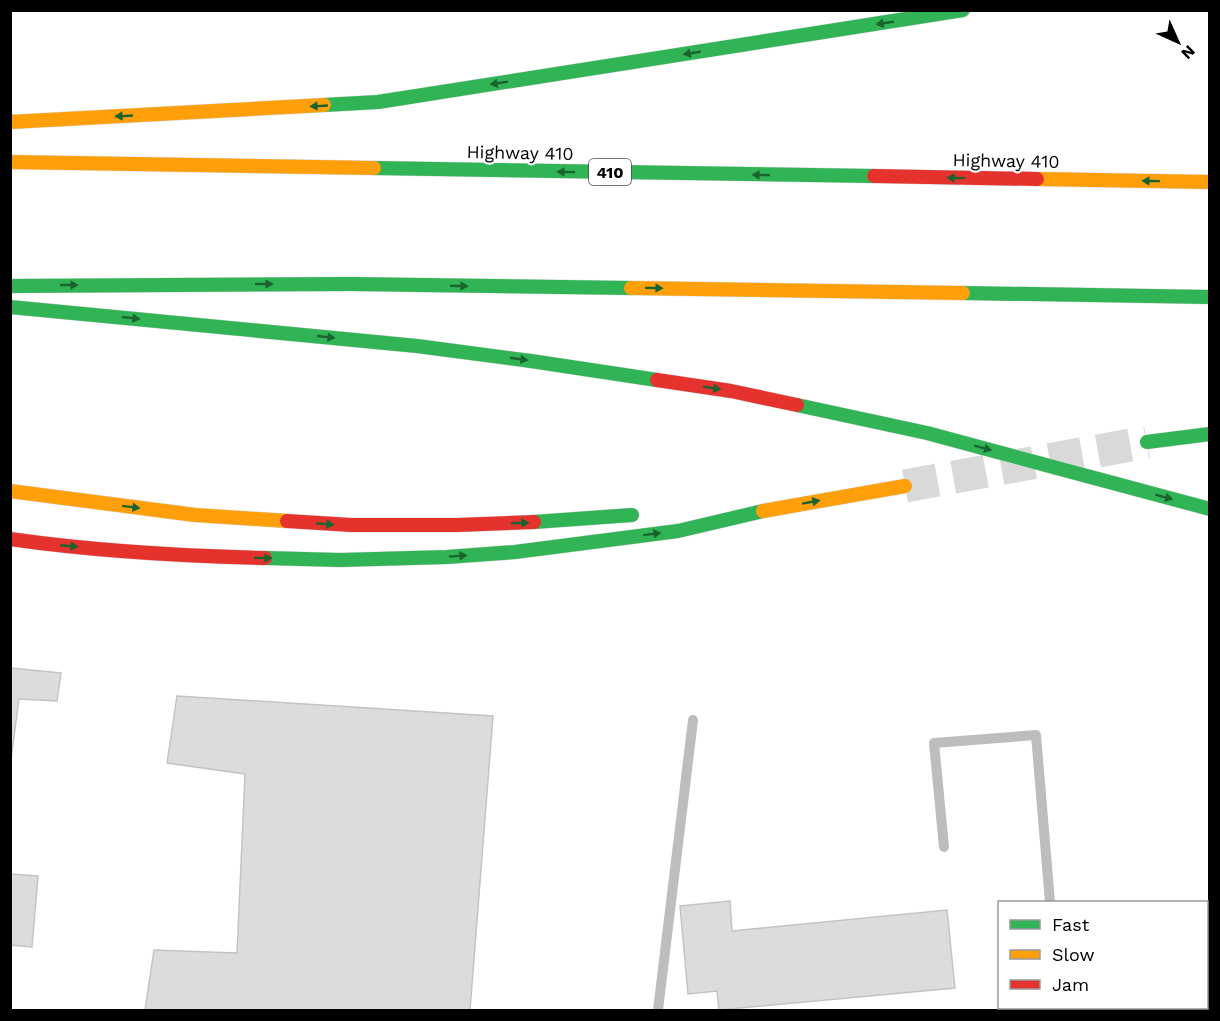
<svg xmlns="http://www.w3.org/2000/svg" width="1220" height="1021" font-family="'Work Sans',sans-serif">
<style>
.building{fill:#dcdcdc;stroke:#c4c4c4;stroke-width:1.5}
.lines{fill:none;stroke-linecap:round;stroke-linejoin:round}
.highway-tunnel{stroke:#d9d9d9;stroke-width:33;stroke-dasharray:33 16;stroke-linecap:butt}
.fast-casing{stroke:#dbdbdb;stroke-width:15}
.slow-casing{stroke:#dbdbdb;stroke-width:15}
.jam-casing{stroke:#dbdbdb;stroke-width:15}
.lane{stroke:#bdbdbd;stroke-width:10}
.fast{stroke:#30b455;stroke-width:14}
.slow{stroke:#ff9f0a;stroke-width:14}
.jam{stroke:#e5322d;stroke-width:14}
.oneway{fill:#1a632f}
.labels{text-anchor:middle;stroke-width:4.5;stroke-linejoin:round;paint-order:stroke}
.shield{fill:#fff;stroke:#4c4c4c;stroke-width:1.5}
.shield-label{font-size:16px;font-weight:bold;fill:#000}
.street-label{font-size:18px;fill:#000;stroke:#fff}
</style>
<rect width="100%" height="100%" fill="#fff"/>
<!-- building -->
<path class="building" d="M10 668 61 673 57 701 19 699 10 767Z
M177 696 493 716 470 1010H145L154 950 237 953 245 774 167 763Z
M10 874 38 876 32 947 10 945Z
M730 901 732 931 947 910 955 988 719 1010 717 991 688 994 680 906Z"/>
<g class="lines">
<!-- highway-tunnel -->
<path class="highway-tunnel" d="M905 486 1147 442"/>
<defs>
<path id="fast" d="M324 105 378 102 963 10
M374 168 874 176
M10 286 351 284 631 288
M963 293 1210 297
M10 307 417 346 531 361 657 380
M797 405 927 433 1210 509
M1147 442 1210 434
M534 522 632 515
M265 558 340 560 447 557 515 552 678 531 763 511"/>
<path id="slow" d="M10 122 324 105
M10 162 374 168
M1037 179 1210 182
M631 288 963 293
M10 491 195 515 287 521
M763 511 905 486"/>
<path id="jam" d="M874 176 1037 179
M657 380 731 391 797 405
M287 521 351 525H457L534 522
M10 539C94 551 180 556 265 558"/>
</defs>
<!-- fast casing -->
<use href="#fast" class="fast-casing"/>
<!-- slow casing -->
<use href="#slow" class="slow-casing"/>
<!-- jam casing -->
<use href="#jam" class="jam-casing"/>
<!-- lane -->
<path class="lane" d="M944 847 934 743 1036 735 1050 902
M658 1010 693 720
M1053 1010H1059"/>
<!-- fast -->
<use href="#fast" class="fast"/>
<!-- slow -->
<use href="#slow" class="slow"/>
<!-- jam -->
<use href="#jam" class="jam"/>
</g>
<!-- one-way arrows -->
<defs><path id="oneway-solid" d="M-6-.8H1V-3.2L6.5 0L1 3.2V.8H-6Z" transform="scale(1.5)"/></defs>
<g class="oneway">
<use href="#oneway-solid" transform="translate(885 23) rotate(171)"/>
<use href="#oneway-solid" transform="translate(692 53) rotate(171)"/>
<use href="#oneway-solid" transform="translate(499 83) rotate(171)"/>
<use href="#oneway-solid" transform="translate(319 106) rotate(177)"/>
<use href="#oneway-solid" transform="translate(124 116) rotate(177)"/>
<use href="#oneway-solid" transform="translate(566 172) rotate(-179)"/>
<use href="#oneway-solid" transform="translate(761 175) rotate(-179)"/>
<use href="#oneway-solid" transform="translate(956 178) rotate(-179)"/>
<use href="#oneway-solid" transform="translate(1151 181) rotate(-179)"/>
<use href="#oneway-solid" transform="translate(264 284)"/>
<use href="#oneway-solid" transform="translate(69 285)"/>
<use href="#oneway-solid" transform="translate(459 286) rotate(1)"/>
<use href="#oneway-solid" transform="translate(654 288) rotate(1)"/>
<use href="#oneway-solid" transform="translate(131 318) rotate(6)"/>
<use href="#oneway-solid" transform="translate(326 337) rotate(6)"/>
<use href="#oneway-solid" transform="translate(519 359) rotate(8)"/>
<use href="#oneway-solid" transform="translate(712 388) rotate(9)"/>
<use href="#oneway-solid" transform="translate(983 448) rotate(15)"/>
<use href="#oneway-solid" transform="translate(1164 497) rotate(15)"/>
<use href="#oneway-solid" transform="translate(811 502) rotate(-10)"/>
<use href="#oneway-solid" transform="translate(131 507) rotate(7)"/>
<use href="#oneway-solid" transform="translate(520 523) rotate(-2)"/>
<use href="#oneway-solid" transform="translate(325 524) rotate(4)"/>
<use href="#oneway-solid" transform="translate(652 534) rotate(-7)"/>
<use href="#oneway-solid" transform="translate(69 546) rotate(5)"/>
<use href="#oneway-solid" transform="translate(458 556) rotate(-4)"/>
<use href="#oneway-solid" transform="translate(263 558) rotate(1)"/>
</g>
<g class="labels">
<!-- shield labels -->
<rect class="shield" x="589" y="159" width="42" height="26" rx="4.5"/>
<g class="shield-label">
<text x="610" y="178">410</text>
</g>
<!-- street labels -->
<g class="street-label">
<text transform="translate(520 153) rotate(1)" y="6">Highway 410</text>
<text transform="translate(1006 161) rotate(1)" y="6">Highway 410</text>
</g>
</g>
<!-- border -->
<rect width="1220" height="1021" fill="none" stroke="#000000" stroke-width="24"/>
<!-- legend -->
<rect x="998" y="901" width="210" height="108" fill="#ffffff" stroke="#999999" stroke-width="1.5"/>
<rect x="1010" y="920" width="30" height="9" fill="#30b455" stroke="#999999" stroke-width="1.5"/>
<text x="1052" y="931" font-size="18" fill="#000000">Fast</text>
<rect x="1010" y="950" width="30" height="9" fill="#ff9f0a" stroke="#999999" stroke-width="1.5"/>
<text x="1052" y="961" font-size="18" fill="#000000">Slow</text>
<rect x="1010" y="980" width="30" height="9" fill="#e5322d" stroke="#999999" stroke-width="1.5"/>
<text x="1052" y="991" font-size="18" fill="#000000">Jam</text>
<!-- north arrow -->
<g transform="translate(1178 42) rotate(135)" stroke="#ffffff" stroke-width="4.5" paint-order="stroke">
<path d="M0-4.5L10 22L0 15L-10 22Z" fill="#000000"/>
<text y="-9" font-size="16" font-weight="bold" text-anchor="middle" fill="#000000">N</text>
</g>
</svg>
